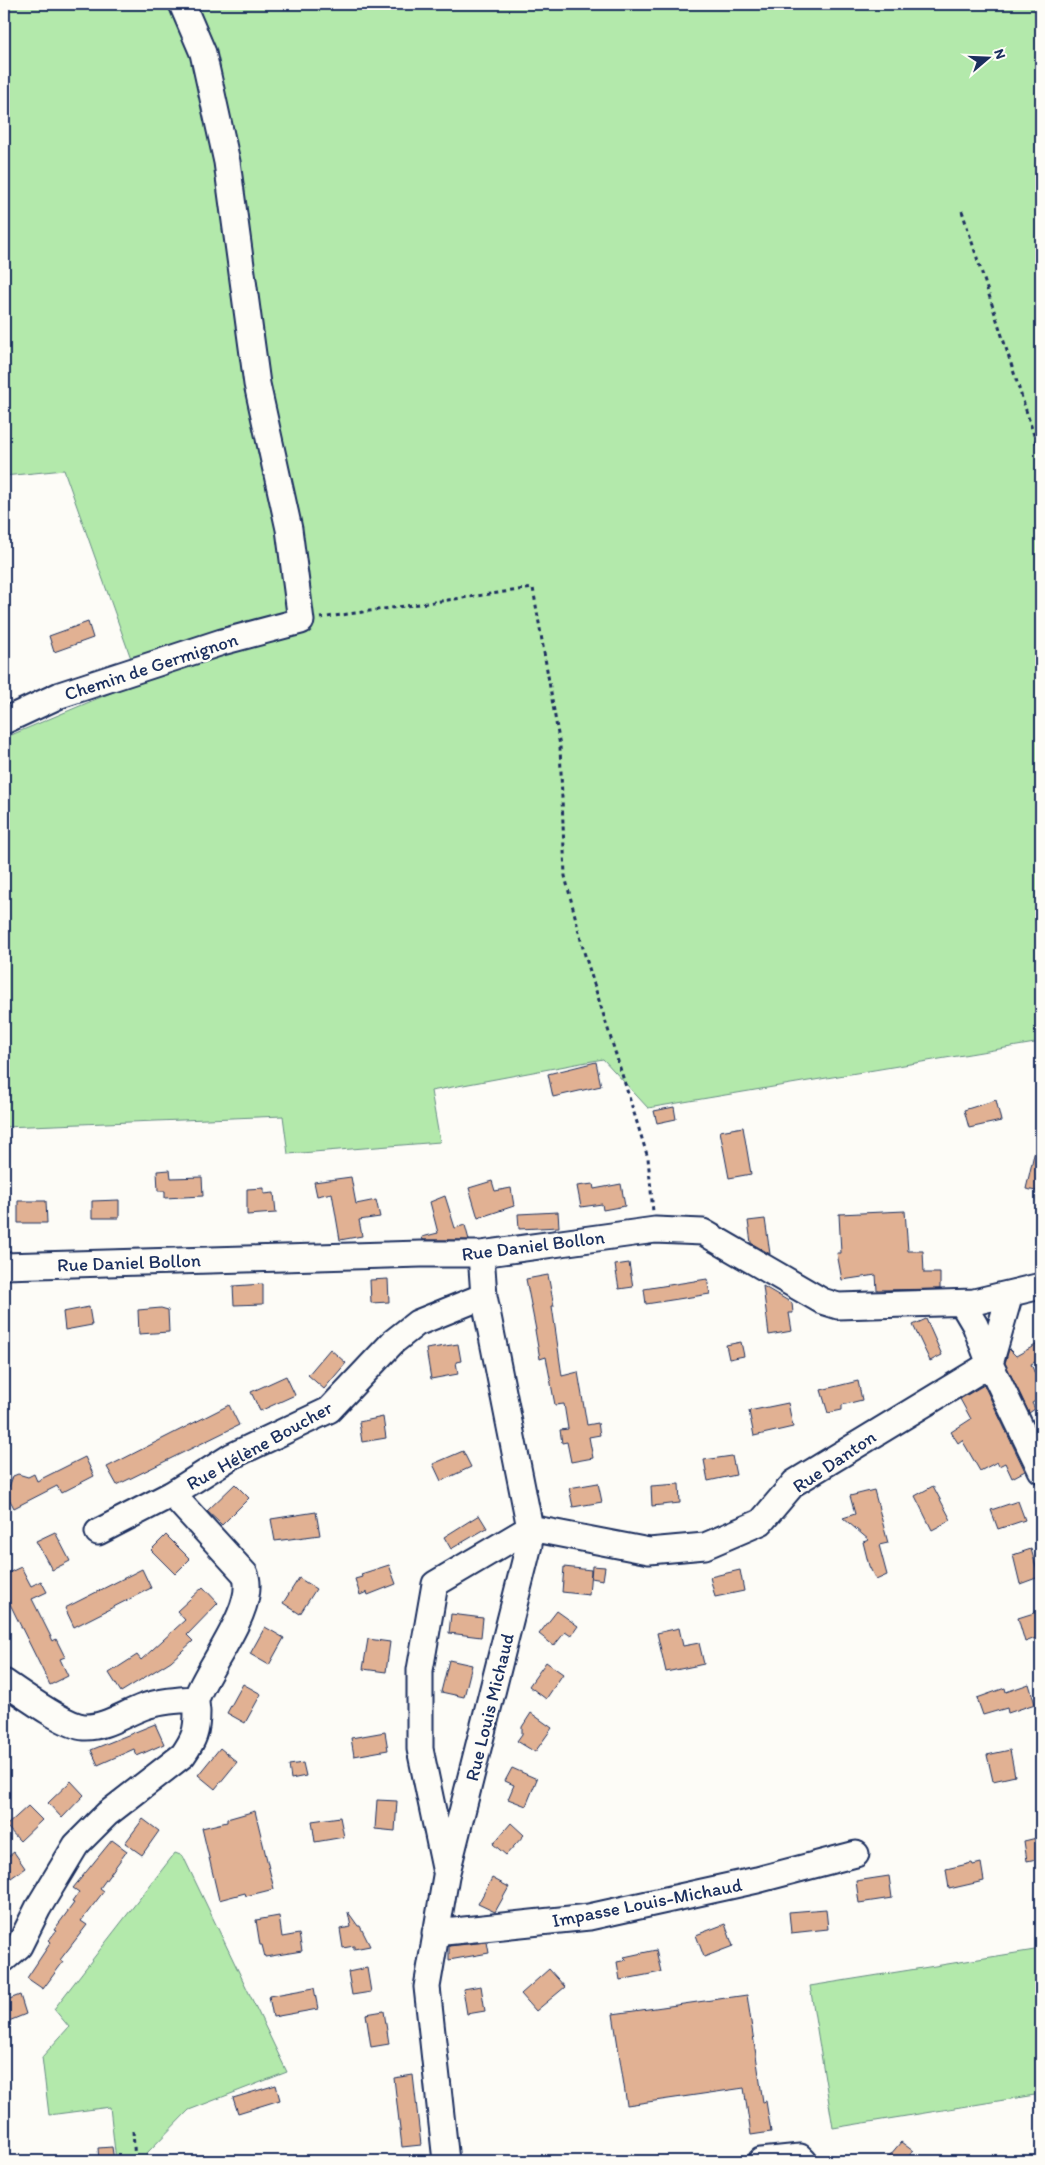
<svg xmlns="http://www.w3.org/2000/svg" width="1045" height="2165" font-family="Itim,sans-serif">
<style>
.green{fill:#b3e9ab;stroke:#678c84}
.building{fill:#e1b193;stroke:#1b2f5e}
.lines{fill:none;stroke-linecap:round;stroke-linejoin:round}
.minor-casing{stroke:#1b2f5e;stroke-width:29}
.path{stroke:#1b2f5e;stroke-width:3;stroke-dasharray:4 4;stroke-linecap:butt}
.minor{stroke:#fdfcf7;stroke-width:25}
.labels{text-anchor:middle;stroke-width:5;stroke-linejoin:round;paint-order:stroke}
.street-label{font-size:19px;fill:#1b2f5e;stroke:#fdfcf7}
</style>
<rect width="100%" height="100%" fill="#fdfcf7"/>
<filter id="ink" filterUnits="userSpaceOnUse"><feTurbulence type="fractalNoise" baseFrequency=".02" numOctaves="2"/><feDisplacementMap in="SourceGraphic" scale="10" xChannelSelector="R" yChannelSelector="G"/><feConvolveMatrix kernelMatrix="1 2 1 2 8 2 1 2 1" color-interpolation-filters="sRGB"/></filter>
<g filter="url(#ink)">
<!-- green -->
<path class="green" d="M4 4H1041V1042L648 1108 603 1059 431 1091 440 1142 288 1154 283 1116 4 1127V738L139 681 64 470 4 476Z
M175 1853 183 1856 287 2072 189 2110 147 2153 148 2161H116L110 2107 49 2115 42 2057 69 2027 54 2009Z
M1041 1949V2094L833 2128 810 1986Z"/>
<!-- building -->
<path class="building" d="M88 622 93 638 54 652 49 636Z
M596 1062 601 1086 553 1097 548 1074Z
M996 1100 1001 1121 969 1128 964 1110Z
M674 1107 676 1119 657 1123 654 1111Z
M743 1127 751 1174 729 1178 720 1131Z
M1036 1145 1041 1146V1192L1026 1189Z
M170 1170 171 1178 202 1177 203 1196 165 1198V1191H158L157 1171Z
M351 1177 356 1204 376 1200 380 1217 359 1220 362 1236 340 1240 332 1193 317 1196 314 1182Z
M492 1181 495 1191 511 1188 514 1206 478 1218 469 1188Z
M593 1184 594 1189 621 1184 625 1206 603 1210 602 1204 581 1207 577 1186Z
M264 1188V1194L274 1193 276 1213 247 1215V1189Z
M445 1196 455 1228 465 1225 469 1240H423L422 1237 438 1233 430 1202Z
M119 1200V1218H92V1201Z
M18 1201H46L47 1223H18Z
M905 1211 908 1251H923L924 1273H940V1289L877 1290 876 1275 842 1280 837 1253H841L839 1214Z
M558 1212 559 1227 519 1229 518 1214Z
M765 1219 770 1254 751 1243 748 1221Z
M629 1263 633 1287 619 1289 615 1265Z
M548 1275 554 1306H552L562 1376 578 1372 587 1425 598 1423 600 1435 589 1437 593 1458 571 1462 567 1442 562 1443 560 1430 568 1429 564 1404 555 1405 546 1357 540 1359 535 1330H536L526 1279Z
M388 1279 389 1302 371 1303 370 1280Z
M707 1279 710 1294 646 1304 644 1289Z
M263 1284V1304L234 1305 233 1286Z
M763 1286 792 1303 793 1313H789L792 1331 769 1335Z
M89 1307 92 1325 65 1330 63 1312Z
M161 1308 168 1310 169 1332 139 1334 138 1310Z
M926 1319 942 1355 930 1361 913 1325Z
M741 1342 744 1356 729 1359 726 1345Z
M1041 1342V1359L1031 1364 1041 1388V1398L1032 1403 1035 1409 1029 1413 1005 1363 1009 1349 1016 1356Z
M458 1344 461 1361 456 1362 458 1374 431 1379 426 1349Z
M330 1349 346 1363 324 1389 308 1375Z
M286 1376 295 1395 260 1411 251 1392Z
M858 1381 862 1400 842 1405V1410L828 1413 821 1390Z
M984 1385 1025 1471 1012 1478 1005 1463 999 1466 997 1462 980 1471 962 1440 958 1443 951 1432 971 1419 960 1399Z
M788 1403 793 1427 754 1436 749 1411Z
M229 1405 239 1425 117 1485 107 1467Z
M383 1417 386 1438 362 1442 359 1422Z
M463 1451 471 1467 441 1481 433 1464Z
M732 1456 736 1475 708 1481 704 1460Z
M85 1457 94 1476 61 1493 57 1486 14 1508 4 1489 9 1487 13 1476 18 1474 28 1477 34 1474 37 1481Z
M598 1483 602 1502 573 1507 569 1488Z
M235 1484 249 1498 222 1525 207 1511Z
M679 1484 680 1503 652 1506 651 1486Z
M933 1486 951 1520 932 1530 915 1496Z
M874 1490 888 1543 879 1545 887 1575 876 1580 869 1566 863 1542 869 1540 843 1518 855 1514 850 1496Z
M1018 1501 1025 1520 998 1529 991 1510Z
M316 1512 320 1535 275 1541 271 1519Z
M479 1515 487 1528 451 1549 444 1537Z
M55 1532 70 1561 52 1570 36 1541Z
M166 1535 190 1559 175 1574 151 1550Z
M1031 1549 1039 1577 1020 1584 1013 1555Z
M389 1565 396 1584 368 1595 367 1592 360 1595 355 1579 362 1577 361 1574Z
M592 1566 605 1567 603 1580 591 1578Z
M21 1567 31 1586 41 1581 47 1592 32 1599 53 1641 56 1639 65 1657 60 1659 68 1676 50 1685 4 1592V1575Z
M564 1567 591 1570 589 1595 562 1592Z
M142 1569 151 1588 74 1627 65 1608Z
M740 1570 744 1591 715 1597 710 1577Z
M299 1578 316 1589 300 1614 283 1603Z
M203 1587 218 1603 187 1635 193 1641 171 1661 121 1692 109 1673 137 1655 141 1660 185 1620 177 1611Z
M557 1611 578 1626 571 1636 565 1632 554 1646 539 1634Z
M1037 1612 1041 1625V1636L1025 1642 1018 1618Z
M451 1614 483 1618 481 1637 449 1633Z
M265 1627 284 1638 269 1665 250 1654Z
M679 1628 683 1646 699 1643 704 1664 666 1672 657 1633Z
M368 1639 390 1642 386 1672 363 1669Z
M449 1660 472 1665 464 1697 441 1692Z
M546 1662 563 1674 546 1699 529 1686Z
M243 1684 261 1694 245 1723 227 1713Z
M1029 1684 1035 1704 1008 1713 1007 1708 983 1715 977 1698 1005 1688 1006 1692Z
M531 1713 552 1728 535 1752 517 1741 522 1734V1727Z
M155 1724 164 1744 137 1756 134 1749 98 1765 91 1750Z
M385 1732 388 1750 354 1756 351 1738Z
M220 1748 237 1762 215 1789 198 1775Z
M1010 1750 1015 1776 993 1781 987 1755Z
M303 1763 306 1776 291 1779 289 1765Z
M512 1768 537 1779 526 1806 508 1799 514 1785 505 1781Z
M71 1781 84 1795 62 1818 48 1803Z
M377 1800 397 1801 395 1831 375 1829Z
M28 1806 42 1820 20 1841 6 1826Z
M255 1811 274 1889 246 1896 245 1893 219 1900 202 1828 227 1822V1819Z
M340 1817 344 1837 315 1842 312 1821Z
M143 1819 159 1831 142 1855 125 1843Z
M511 1823 524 1835 506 1855 493 1844Z
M1041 1837V1858L1027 1861 1024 1841Z
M112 1840 127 1851 100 1888 104 1891 81 1921 87 1925 60 1960 63 1962 43 1989 27 1978 51 1942 49 1940 56 1931 54 1930 74 1903 72 1902 79 1892 73 1888Z
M14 1852 25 1868 4 1883V1860Z
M972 1863 973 1865 981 1863 984 1881 949 1889 946 1869Z
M889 1876 892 1898 859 1903 856 1881Z
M492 1878 509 1887 495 1912 478 1904Z
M826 1909 828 1929 791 1933 789 1912Z
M348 1912 358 1926H360L370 1946 354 1949V1946L343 1948 340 1929 351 1927Z
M279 1916 282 1937 299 1934 302 1951 265 1957 262 1945H260L256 1920Z
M725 1924 733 1946 704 1957 696 1935Z
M487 1942 489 1953 449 1960V1946Z
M656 1950 661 1972 620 1980 617 1962 627 1960 624 1957Z
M367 1968 371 1992 352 1995 348 1972Z
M549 1969 565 1987 536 2011 521 1994Z
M481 1986 485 2011 467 2014 463 1989Z
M314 1988 318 2009 273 2017 269 1996Z
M20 1995 26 2014 4 2023V2001Z
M747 1995 763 2102 766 2101 771 2132 751 2135 744 2088 627 2105 613 2014Z
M384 2011 389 2044 371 2047 366 2014Z
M413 2075 421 2145 402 2147 394 2078Z
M276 2085 280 2100 238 2113 233 2098Z
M901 2142 913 2151 905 2161H885Z
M112 2147 114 2161H99L98 2148Z"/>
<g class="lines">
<defs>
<path id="minor" d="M4 721 60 695 222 642 301 621 289 529 257 384 227 162 203 53 182 4
M4 1266 421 1254H481L655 1230 703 1232 822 1301 838 1306 974 1302 1041 1286
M962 1303 975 1325 990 1364 1041 1470
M990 1364 1010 1294
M98 1532 172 1494 232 1456 329 1410 393 1342 417 1323 484 1296
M4 1682C21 1693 65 1726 84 1727 104 1728 124 1714 143 1707 160 1701 178 1700 196 1699
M445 1868 420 1749V1670L435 1584 530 1528 649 1551 705 1546 761 1522 794 1483 990 1364
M435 1933 589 1917 757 1880 856 1854
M4 1959 19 1946 38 1908 76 1845 107 1814 183 1755C194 1739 197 1732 197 1712 197 1708 195 1702 197 1697 208 1666 258 1606 245 1574L172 1494
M446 2161 427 1987 446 1876 529 1545 530 1528 484 1296 481 1254
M761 2161 800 2157 804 2161"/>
</defs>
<!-- minor casing -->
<use href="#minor" class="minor-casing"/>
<!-- path -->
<path class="path" d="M962 211 1041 457
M320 618 533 588 560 746 565 876 584 952 648 1158 653 1212
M133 2131 135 2161"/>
<!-- minor -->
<use href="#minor" class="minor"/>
</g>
</g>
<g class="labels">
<!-- street labels -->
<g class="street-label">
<text transform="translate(151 666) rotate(-18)" y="7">Chemin de Germignon</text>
<text transform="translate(533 1245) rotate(-7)" y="7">Rue Daniel Bollon</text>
<text transform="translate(129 1262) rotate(-2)" y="7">Rue Daniel Bollon</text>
<text transform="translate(259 1445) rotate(-29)" y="7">Rue Hélène Boucher</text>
<text transform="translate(834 1461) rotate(-34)" y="7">Rue Danton</text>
<text transform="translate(489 1707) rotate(-76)" y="7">Rue Louis Michaud</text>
<text transform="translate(647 1902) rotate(-11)" y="7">Impasse Louis-Michaud</text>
</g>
</g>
<!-- margin -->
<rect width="1045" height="2165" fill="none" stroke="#fdfcf7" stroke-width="20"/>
<rect x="10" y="10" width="1025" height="2145" fill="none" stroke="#1b2f5e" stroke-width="2" filter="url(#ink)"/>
<!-- north arrow -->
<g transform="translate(988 58) rotate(71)" stroke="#fdfcf7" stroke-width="4" paint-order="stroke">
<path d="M0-4L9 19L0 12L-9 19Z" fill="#1b2f5e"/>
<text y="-8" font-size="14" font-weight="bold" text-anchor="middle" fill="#1b2f5e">N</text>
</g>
</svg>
